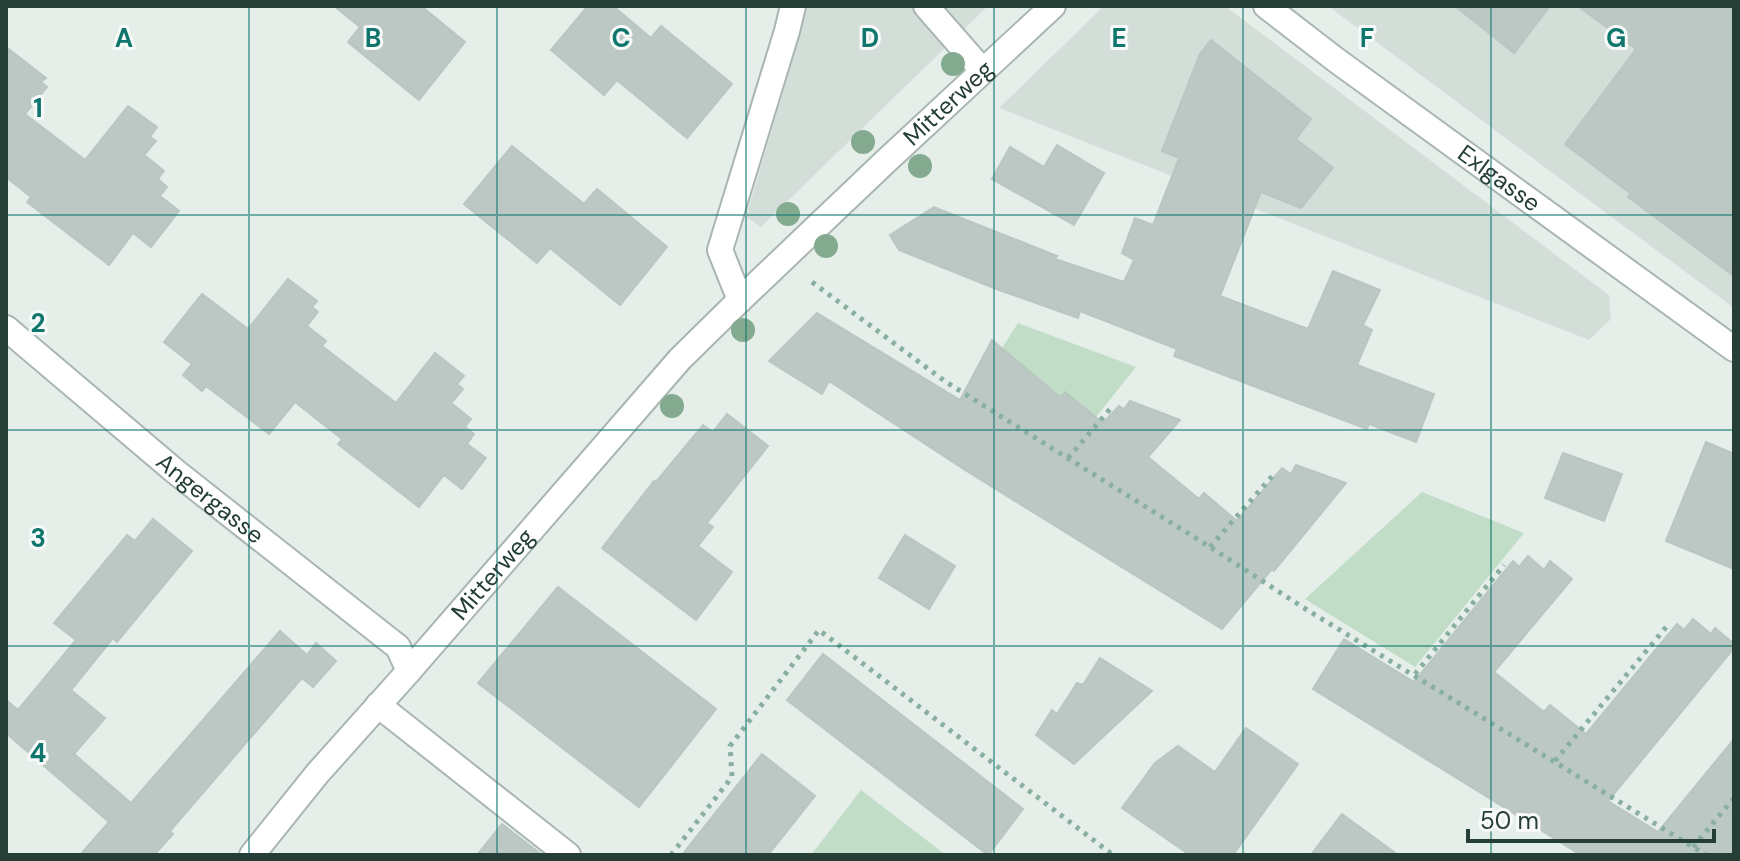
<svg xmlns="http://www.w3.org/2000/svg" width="1740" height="861" font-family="'DM Sans',sans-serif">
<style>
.built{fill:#d4ded9}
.green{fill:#c1ddc7}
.building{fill:#bcc8c3;stroke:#b9c7c0;stroke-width:2}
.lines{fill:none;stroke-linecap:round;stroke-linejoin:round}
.minor-casing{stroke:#a9b6b0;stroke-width:28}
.path{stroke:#89afa0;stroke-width:5;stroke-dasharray:4 6;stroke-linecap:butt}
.minor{stroke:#fff;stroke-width:24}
.tree{fill:#84aa90}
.grid{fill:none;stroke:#0f766e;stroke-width:2;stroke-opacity:0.55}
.labels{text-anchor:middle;stroke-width:6;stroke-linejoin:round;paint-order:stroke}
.street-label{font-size:24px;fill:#263f36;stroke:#f7faf8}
.grid-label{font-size:26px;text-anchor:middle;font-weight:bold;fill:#0f766e;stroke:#f7faf8;stroke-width:6;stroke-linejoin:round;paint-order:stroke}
</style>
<rect width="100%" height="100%" fill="#e6eeea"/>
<!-- built -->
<path class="built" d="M806 6H988L761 227 746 217 800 34Z
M1104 6H1225L1609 295 1611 319 1589 340 999 108Z
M1328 6H1734V308Z"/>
<!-- green -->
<path class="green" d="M1018 323 1136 367 1096 417 1065 392 1060 397 1002 348Z
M1422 492 1524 533 1415 667 1305 599Z
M861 790 946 855H811Z"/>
<!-- building -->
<path class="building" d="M334 6H421L465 42 419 100 348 42 360 27Z
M588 6H613L651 38 661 26 732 84 687 138 617 80 604 95 551 50Z
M1455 6H1550L1514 53Z
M1578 6H1734V276L1628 197 1631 194 1565 144 1636 49Z
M1211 40 1311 119 1296 139 1333 168 1301 208 1261 192 1220 296 1308 329 1333 271 1380 290 1363 325 1372 330 1357 365 1434 394 1416 442 1369 424 1367 429 1174 356 1177 349 1080 311 1078 318 999 290 899 250 890 235 934 207 1057 256 1055 259 1124 282 1134 260 1122 253 1135 218 1153 225 1179 158 1162 151 1200 54Z
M6 47 46 78 41 82 47 87 25 114 85 160 128 106 157 127 150 137 156 141 144 155 164 171 158 179 167 187 160 196 179 211 151 247 133 233 109 265 27 202 31 197 6 177Z
M1057 145 1104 173 1074 225 992 179 1010 147 1044 167Z
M512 146 584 204 597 189 667 247 620 305 550 248 537 263 464 204Z
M288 279 317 301 312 307 318 312 307 326 326 341 322 346 396 403 435 353 464 376 457 384 463 389 451 403 471 419 465 427 474 434 467 444 486 458 462 489 444 475 419 507 338 444 342 439 295 402 269 434 206 386 202 391 183 375 192 364 164 342 202 294 248 329Z
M817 313 960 400 992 340 1060 397 1065 392 1103 423 1119 406 1124 409 1130 401 1180 420 1148 457 1199 499 1204 493 1237 521 1282 468 1291 474 1296 465 1346 483 1274 571 1272 569 1222 629 965 470 829 381 822 394 769 361Z
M727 414 768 446 707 523 713 527 698 546 732 572 696 620 602 548 654 481 656 482 703 425 713 432Z
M1706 442 1734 454V569L1666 541Z
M1563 453 1622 474 1604 521 1545 498Z
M153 519 192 551 117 642 113 638 71 690 105 718 74 754 131 803 280 631 307 655 316 643 336 661 313 687 302 678 170 831 173 834 154 855H80L109 822 6 733V700L18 710 76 640 54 623 127 535 135 541Z
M905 535 955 566 929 609 879 578Z
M1528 556 1544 570 1550 561 1572 579 1494 672 1544 712 1550 705 1586 734 1677 624 1684 630 1693 619 1711 634 1715 628 1734 644V648L1608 801 1658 832 1734 739V855H1581L1313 689 1344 639 1414 682 1513 561 1519 567Z
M558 587 716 709 639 807 478 683Z
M823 654 1023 809 988 855 787 700Z
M1100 658 1152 691 1074 764 1036 735 1052 710 1057 714 1077 683 1083 685Z
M1246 728 1298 764 1233 855H1190L1122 808 1155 763 1178 746 1215 772Z
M762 754 815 796 768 855H682Z
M1342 814 1398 855H1311Z
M502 824 542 855H477Z"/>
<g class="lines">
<defs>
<g id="minor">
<path d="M926 6 982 70"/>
<path id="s1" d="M1266 6 1336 60 1734 349"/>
<path d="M740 300 720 250 787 31 793 6"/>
<path id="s2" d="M6 328 176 472 398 647 409 671"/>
<path d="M378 705 568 855"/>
<path id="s3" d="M252 855 317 774 409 671 680 359 740 300 885 162 1053 6"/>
</g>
</defs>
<!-- minor casing -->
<use href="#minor" class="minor-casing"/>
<!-- path -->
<path class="path" d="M812 282 946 382 1210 547 1304 608 1706 855
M1068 458 1111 408
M1210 547 1275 473
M1415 674 1504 565
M1555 761 1667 626
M1693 847 1734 798
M671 855 732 777 730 746 819 630 1113 855"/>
<!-- minor -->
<use href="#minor" class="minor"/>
</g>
<!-- trees -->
<g class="tree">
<circle cx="953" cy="64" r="12"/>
<circle cx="863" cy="142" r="12"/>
<circle cx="920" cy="166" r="12"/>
<circle cx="788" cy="214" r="12"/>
<circle cx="826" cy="246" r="12"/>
<circle cx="743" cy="330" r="12"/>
<circle cx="672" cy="406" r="12"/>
</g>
<!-- grid -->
<path class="grid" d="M249 6V855M497 6V855M746 6V855M994 6V855M1243 6V855M1491 6V855M6 215H1734M6 430H1734M6 646H1734"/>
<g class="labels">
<!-- street labels -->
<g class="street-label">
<text dy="8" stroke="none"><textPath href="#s3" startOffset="1026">Mitterweg</textPath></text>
<text dy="8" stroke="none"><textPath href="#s1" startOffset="290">Exlgasse</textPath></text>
<text dy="8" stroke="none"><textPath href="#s2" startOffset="266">Angergasse</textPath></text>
<text dy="8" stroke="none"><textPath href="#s3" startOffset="370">Mitterweg</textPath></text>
</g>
</g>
<g class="grid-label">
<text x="124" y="47">A</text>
<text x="373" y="47">B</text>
<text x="621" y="47">C</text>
<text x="870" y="47">D</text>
<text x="1119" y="47">E</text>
<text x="1367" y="47">F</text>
<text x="1616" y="47">G</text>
<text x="38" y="117">1</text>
<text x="38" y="332">2</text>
<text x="38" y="547">3</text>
<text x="38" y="762">4</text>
</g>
<!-- border -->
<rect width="1740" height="861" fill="none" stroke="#263f36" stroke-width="16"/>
<!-- scale -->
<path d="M1468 829v12h246v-12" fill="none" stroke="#263f36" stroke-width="4"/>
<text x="1480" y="829" font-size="24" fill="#263f36" stroke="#f7faf8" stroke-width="6" paint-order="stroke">50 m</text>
</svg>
